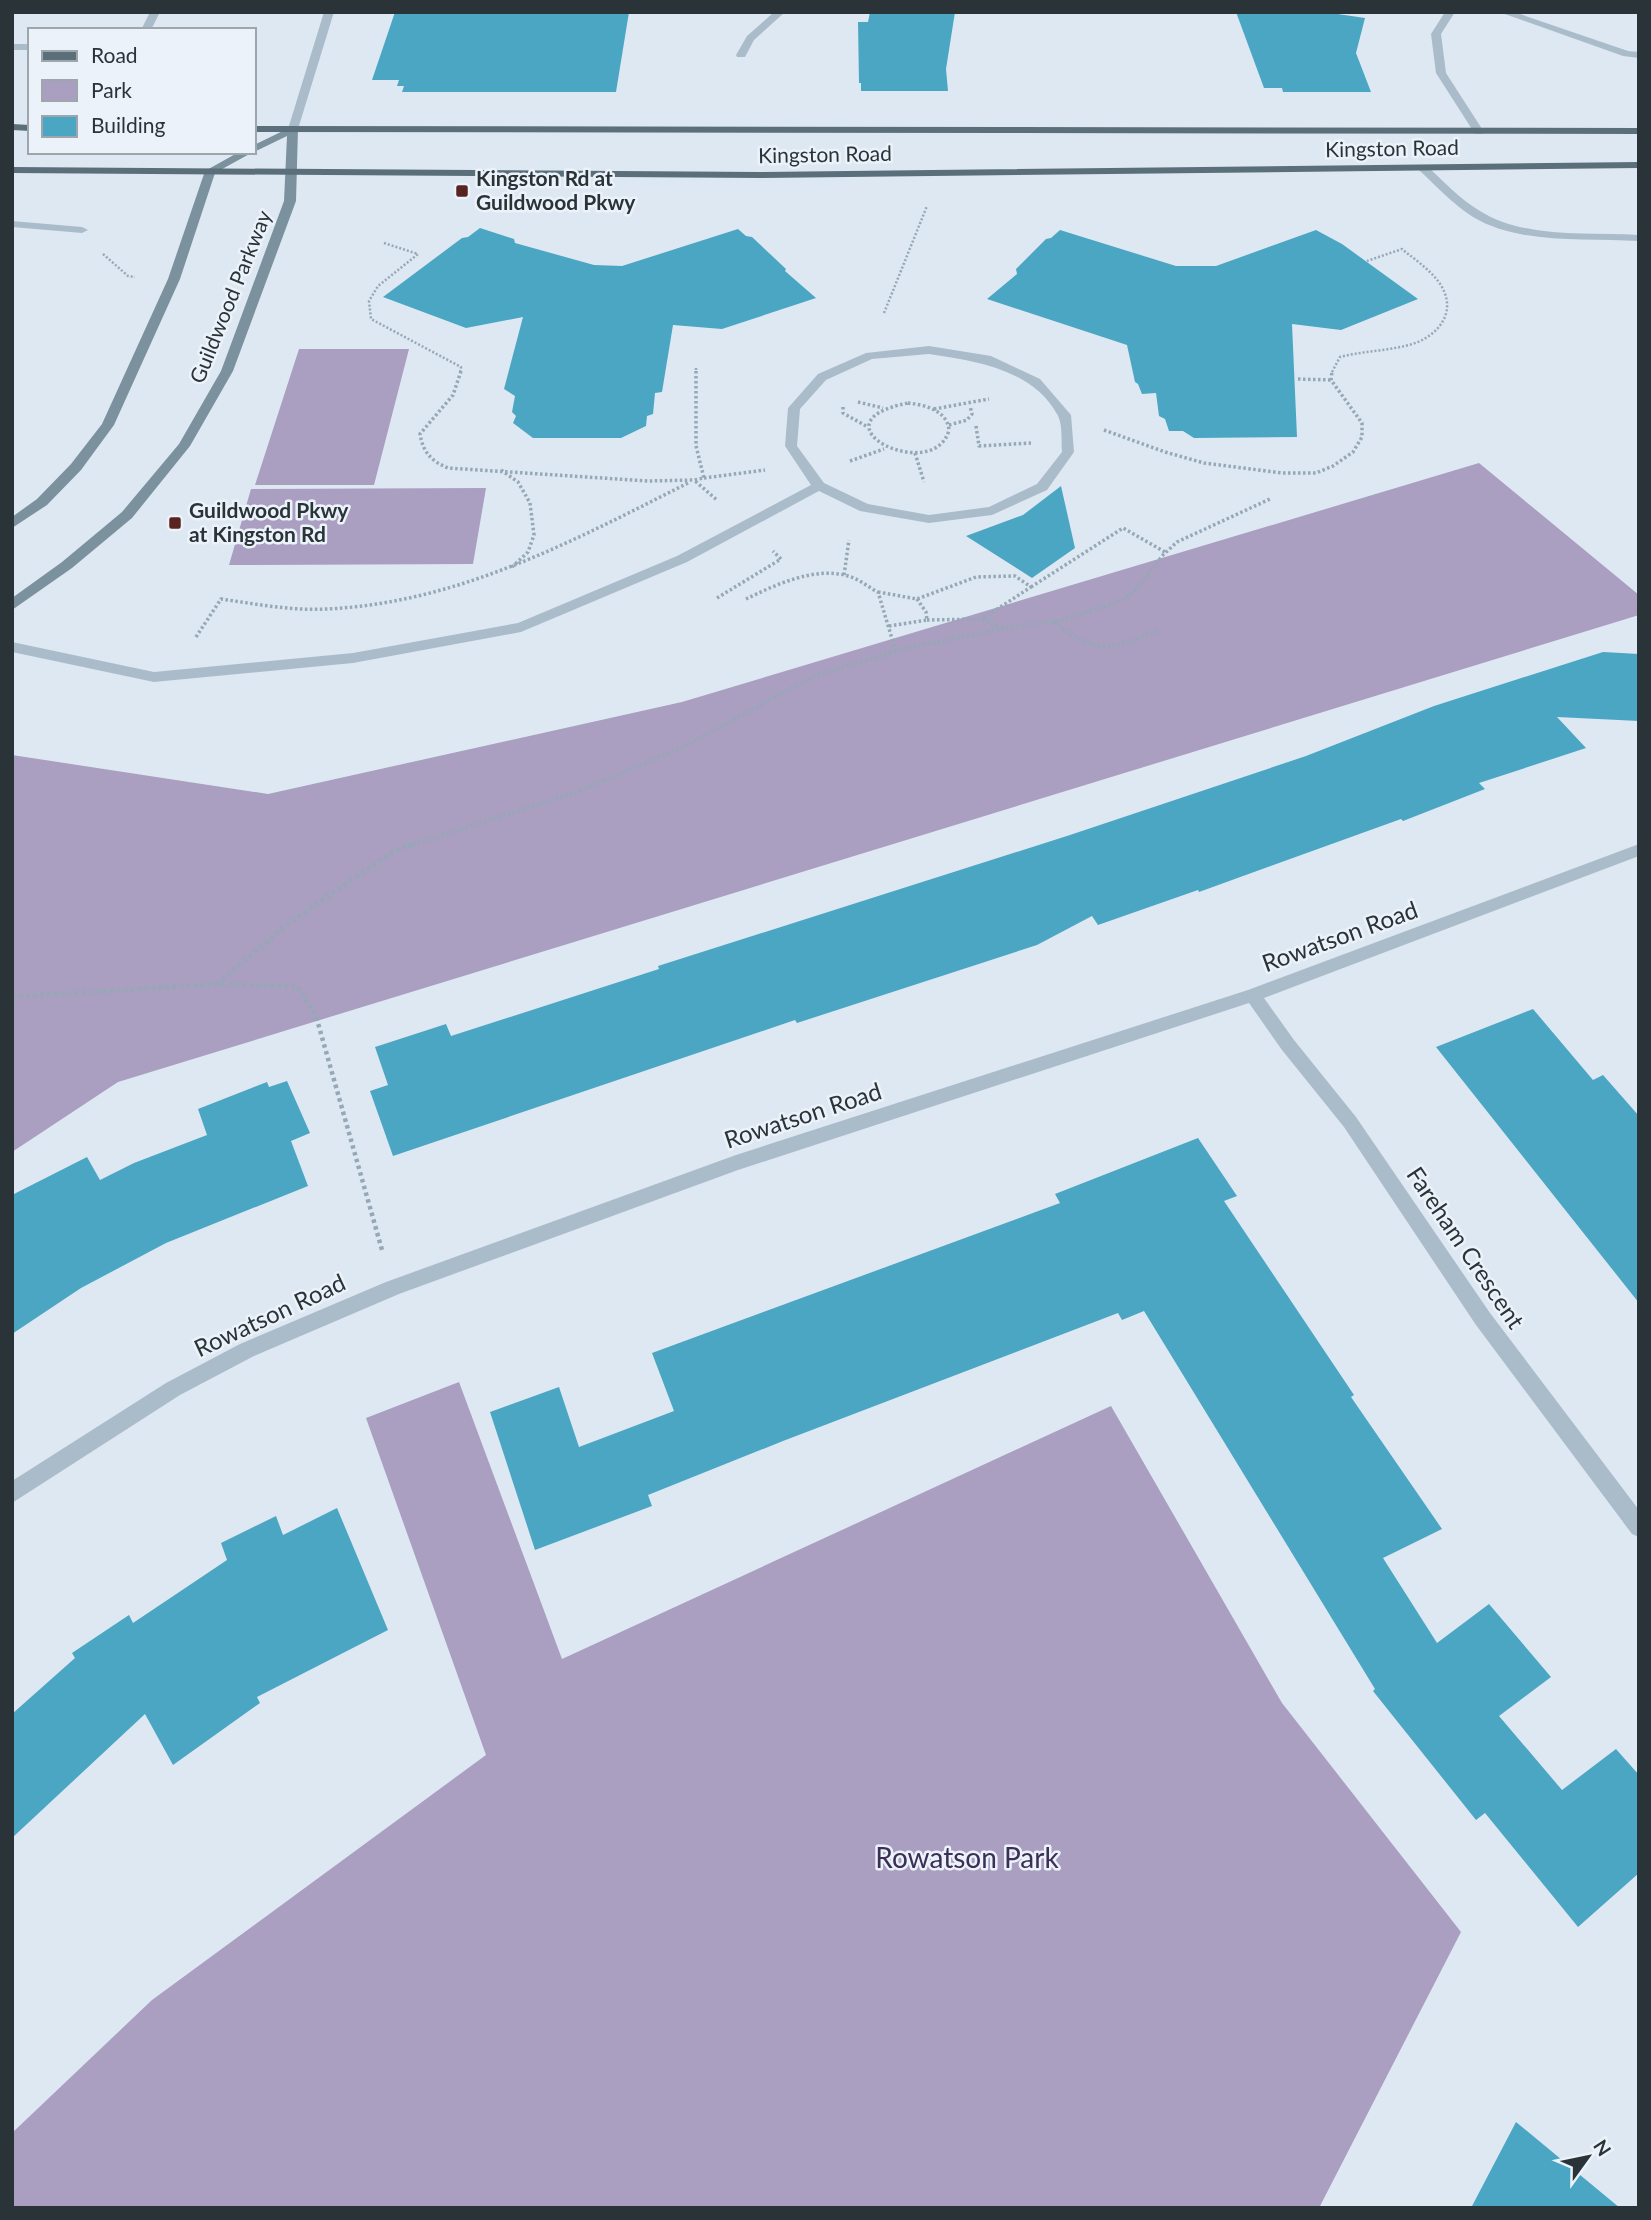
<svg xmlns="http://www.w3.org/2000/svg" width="1651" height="2220" font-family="Lato,sans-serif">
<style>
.green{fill:#aa9ec1}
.building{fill:#4ba6c4}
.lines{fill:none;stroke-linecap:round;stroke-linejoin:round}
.path-far2{stroke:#94a8b6;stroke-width:2.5;stroke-dasharray:2 2;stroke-linecap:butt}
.path-far1{stroke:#94a8b6;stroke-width:3.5;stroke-dasharray:2.5 2.5;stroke-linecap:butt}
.path{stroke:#94a8b6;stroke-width:4.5;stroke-dasharray:3.5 3.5;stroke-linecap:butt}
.lane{fill:#aabcca;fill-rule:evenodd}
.street{fill:#aabcca;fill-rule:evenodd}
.secondary{fill:#7b929e;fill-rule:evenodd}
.primary{fill:#5b6f7a;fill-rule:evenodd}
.poi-dot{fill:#592320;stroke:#ebf2fa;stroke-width:2.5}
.labels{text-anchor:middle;stroke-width:5;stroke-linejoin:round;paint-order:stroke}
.far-street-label{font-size:21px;fill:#2a3438;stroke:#ebf2fa}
.far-poi-label{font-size:21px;font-weight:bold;fill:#2a3438;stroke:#ebf2fa;text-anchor:start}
.street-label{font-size:24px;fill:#2a3438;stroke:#ebf2fa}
.near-park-label{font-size:28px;fill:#3c2e56;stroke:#ebf2fa}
</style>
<rect width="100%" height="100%" fill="#dee8f2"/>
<!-- green -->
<path class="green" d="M299 349H409L374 485H255Z
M1479 463 1639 595V615L118 1082 12 1152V755L268 794 682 702Z
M486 488 473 564 229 565 251 489Z
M459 1382 562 1659 1111 1406 1282 1703 1461 1932 1319 2208H12V2133L152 2000 486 1755 366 1418Z"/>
<!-- building -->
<path class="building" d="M395 12H629L616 92H402L404 86H397L399 80H372Z
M870 12H955L946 69 948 91H861V83H859L858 22H868Z
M1236 12H1324L1365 18 1356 53 1371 92H1283L1282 88H1264Z
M480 228 514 239 515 243 594 265 622 266 738 229 746 236 752 237 786 269 785 271 816 298 722 329 673 325 662 392 655 393 653 414 647 416 646 426 621 438H533L513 423 516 416 512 412 515 396 504 389 523 317 466 328 383 297 462 238 468 237Z
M1060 230 1176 266H1216L1316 230 1342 244 1418 299 1341 330 1292 324 1297 437 1194 438 1183 431H1169L1165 419 1159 416 1156 393 1142 394 1138 384 1135 382 1127 345 987 299 1017 274 1016 269 1046 239 1051 238Z
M1061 486 1075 548 1032 578 966 536 1023 515Z
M1603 652 1639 654V721L1557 717 1586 748 1479 783 1485 789 1403 821 1401 819 1199 892 1198 890 1098 925 1092 916 1037 945 797 1023 795 1020 393 1156 370 1091 388 1085 375 1047 446 1024 451 1036 659 969 658 966 1070 835 1306 756 1434 706Z
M1533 1009 1593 1080 1603 1075 1639 1116V1303L1436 1047Z
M287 1081 310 1133 291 1141 308 1186 166 1243 81 1288 12 1334V1195L87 1157 100 1180 134 1163 207 1135 198 1109 267 1082 269 1087Z
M1198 1138 1237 1196 1224 1201 1354 1395 1351 1397 1442 1529 1383 1558 1437 1643 1489 1604 1551 1677 1499 1716 1562 1790 1616 1749 1639 1775V1873L1578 1927 1485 1813 1476 1820 1373 1691 1375 1689 1144 1311 1122 1320 1118 1313 783 1441 648 1495 652 1506 535 1550 490 1412 559 1387 579 1447 674 1411 652 1353 1060 1203 1055 1194Z
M337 1508 388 1630 257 1697 260 1703 173 1765 145 1714 12 1838V1714L75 1658 72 1653 129 1615 133 1623 227 1560 221 1543 276 1516 283 1535Z
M1516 2122 1620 2208H1471Z"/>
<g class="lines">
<!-- path-far2 -->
<path class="path-far2" d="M384 243 418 254 378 286 369 301 371 319 461 367 460 372
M103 254 128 276 135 277
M884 313 927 206
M696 368V372
M1332 372 1340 357C1363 351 1386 351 1409 345 1439 337 1460 310 1438 281 1428 268 1414 259 1402 249L1367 261"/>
<!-- path-far1 -->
<path class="path-far1" d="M461 371 453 395 420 434C423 452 431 461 448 468L648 481 694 480
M696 371V446L704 478 694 480 718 501
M1298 379 1331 380
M858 402 883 408
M908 403C925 405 947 410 949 430 934 486 806 423 908 403Z
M843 407V413L866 426
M934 409 989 399
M949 425 967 420 972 414 970 406
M976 426 979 446 1031 443
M1104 430 1165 452 1204 463 1282 473H1316L1333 466 1353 452 1362 437V423L1331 380 1332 371
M915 453 924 482
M850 461 884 449
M501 470 518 482 530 503 534 535 528 552 512 567
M704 478 765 470
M844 575 849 540
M1031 587 1123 528 1165 552
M878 592 917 599 976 577 1015 576 1031 587 982 619
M717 598 781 559 773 551
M746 599C775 585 815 566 848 576 859 579 868 587 878 592L896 652
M927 620 982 619 1003 629
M1054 622C1099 657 1109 649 1159 630
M889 626 927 620 926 612 917 599
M196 637 221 599C256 604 291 611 327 609 458 603 575 540 690 482
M408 846 574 793 681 748 814 676 911 647 1022 625 1059 621 1121 601 1134 592 1163 555 1177 542 1270 499"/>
<!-- path -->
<path class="path" d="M217 984 293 920 396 850 413 844
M12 997 217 984 298 987 316 1016 382 1250"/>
<!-- lane -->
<path class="lane" d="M1499 12H1514L1628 51 1639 52V58L1623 56Z
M1419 166H1427C1444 182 1460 199 1480 211 1525 239 1588 232 1639 235V241C1586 238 1520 245 1473 217 1453 204 1436 186 1419 170Z
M12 221 82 227 88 230 82 233 12 227Z
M929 346 991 356 1040 379 1071 415 1074 452 1047 490 992 515 929 523 860 511 819 491 687 562 521 632 353 663 154 682 12 652V642L154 672 353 653 518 623 677 556 811 485 785 446 788 408 818 374 866 353ZM929 354C975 361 1032 369 1057 414 1063 423 1061 441 1062 452L1037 484 989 507 929 515 868 504 824 483 797 446 800 409 826 380 872 359Z"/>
<!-- street -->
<path class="street" d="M150 12H160L151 30H141Z
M324 12H334L298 129 289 131 288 129Z
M774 12H785L754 40 745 57H737L736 55 747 36Z
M1445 12H1455L1441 34 1446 73 1484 132 1483 134H1475L1436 73 1431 34Z
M12 44H30V50H12Z
M1639 844V856L1264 998 1294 1040 1356 1117 1490 1313 1639 1510V1537L1632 1534 1476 1325 1344 1127 1282 1050 1249 1003 738 1170 399 1294 254 1356 180 1395 12 1503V1481L166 1383 240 1344 386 1282 736 1155 1248 990Z"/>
<!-- secondary -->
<path class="secondary" d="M293 126 298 129 296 201 233 371 190 446 132 518 72 568 12 610V598L62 562 122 512 179 444 221 371 284 201 287 136 254 152V145Z
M239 152H253L215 173 180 279 114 425 81 470 47 505 12 528V517L37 499 71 464 102 424 168 279 205 171Z"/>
<!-- primary -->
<path class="primary" d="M12 124 30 125V131L12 130Z
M254 126 1639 128V134L254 132Z
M1639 162V168L761 178 12 173V167L761 172Z"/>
</g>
<!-- markers -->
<g class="poi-dot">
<rect x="455" y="184" width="14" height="14" rx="3.5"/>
<rect x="168" y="516" width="14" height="14" rx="3.5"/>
</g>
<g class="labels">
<!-- far-street labels -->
<g class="far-street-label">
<text transform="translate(1392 149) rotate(-1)" y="7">Kingston Road</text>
<text transform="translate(825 155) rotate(-1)" y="7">Kingston Road</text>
<text transform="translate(231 297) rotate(-68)" y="7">Guildwood Parkway</text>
</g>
<!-- far-poi labels -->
<g class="far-poi-label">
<text x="476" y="186">Kingston Rd at<tspan x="476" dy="24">Guildwood Pkwy</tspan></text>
<text x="189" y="518">Guildwood Pkwy<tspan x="189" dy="24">at Kingston Rd</tspan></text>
</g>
<!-- street labels -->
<g class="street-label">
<text transform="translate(1340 937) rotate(-20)" y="8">Rowatson Road</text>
<text transform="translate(803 1116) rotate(-18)" y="8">Rowatson Road</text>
<text transform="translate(1465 1248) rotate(56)" y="8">Fareham Crescent</text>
<text transform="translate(270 1316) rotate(-25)" y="8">Rowatson Road</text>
</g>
<!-- near-park labels -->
<g class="near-park-label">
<text x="967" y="1868">Rowatson Park</text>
</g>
</g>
<!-- border -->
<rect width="1651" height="2220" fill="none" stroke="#2a3438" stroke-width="28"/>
<!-- legend -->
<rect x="28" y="28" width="228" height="126" fill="#ebf2fa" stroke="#9ea6ac" stroke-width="2"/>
<rect x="42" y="51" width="35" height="10" fill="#5b6f7a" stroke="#9ea6ac" stroke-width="2"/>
<text x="91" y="63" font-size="21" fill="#2a3438">Road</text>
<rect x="42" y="80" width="35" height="21" fill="#aa9ec1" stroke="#9ea6ac" stroke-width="2"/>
<text x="91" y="98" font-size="21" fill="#2a3438">Park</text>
<rect x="42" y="116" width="35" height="21" fill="#4ba6c4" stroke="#9ea6ac" stroke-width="2"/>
<text x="91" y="133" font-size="21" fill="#2a3438">Building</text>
<!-- north arrow -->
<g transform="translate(1588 2157) rotate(57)" stroke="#ebf2fa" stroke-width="5" paint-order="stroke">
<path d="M0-5L12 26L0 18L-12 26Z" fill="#2a3438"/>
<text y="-10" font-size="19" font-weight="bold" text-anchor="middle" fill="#2a3438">N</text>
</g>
</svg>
